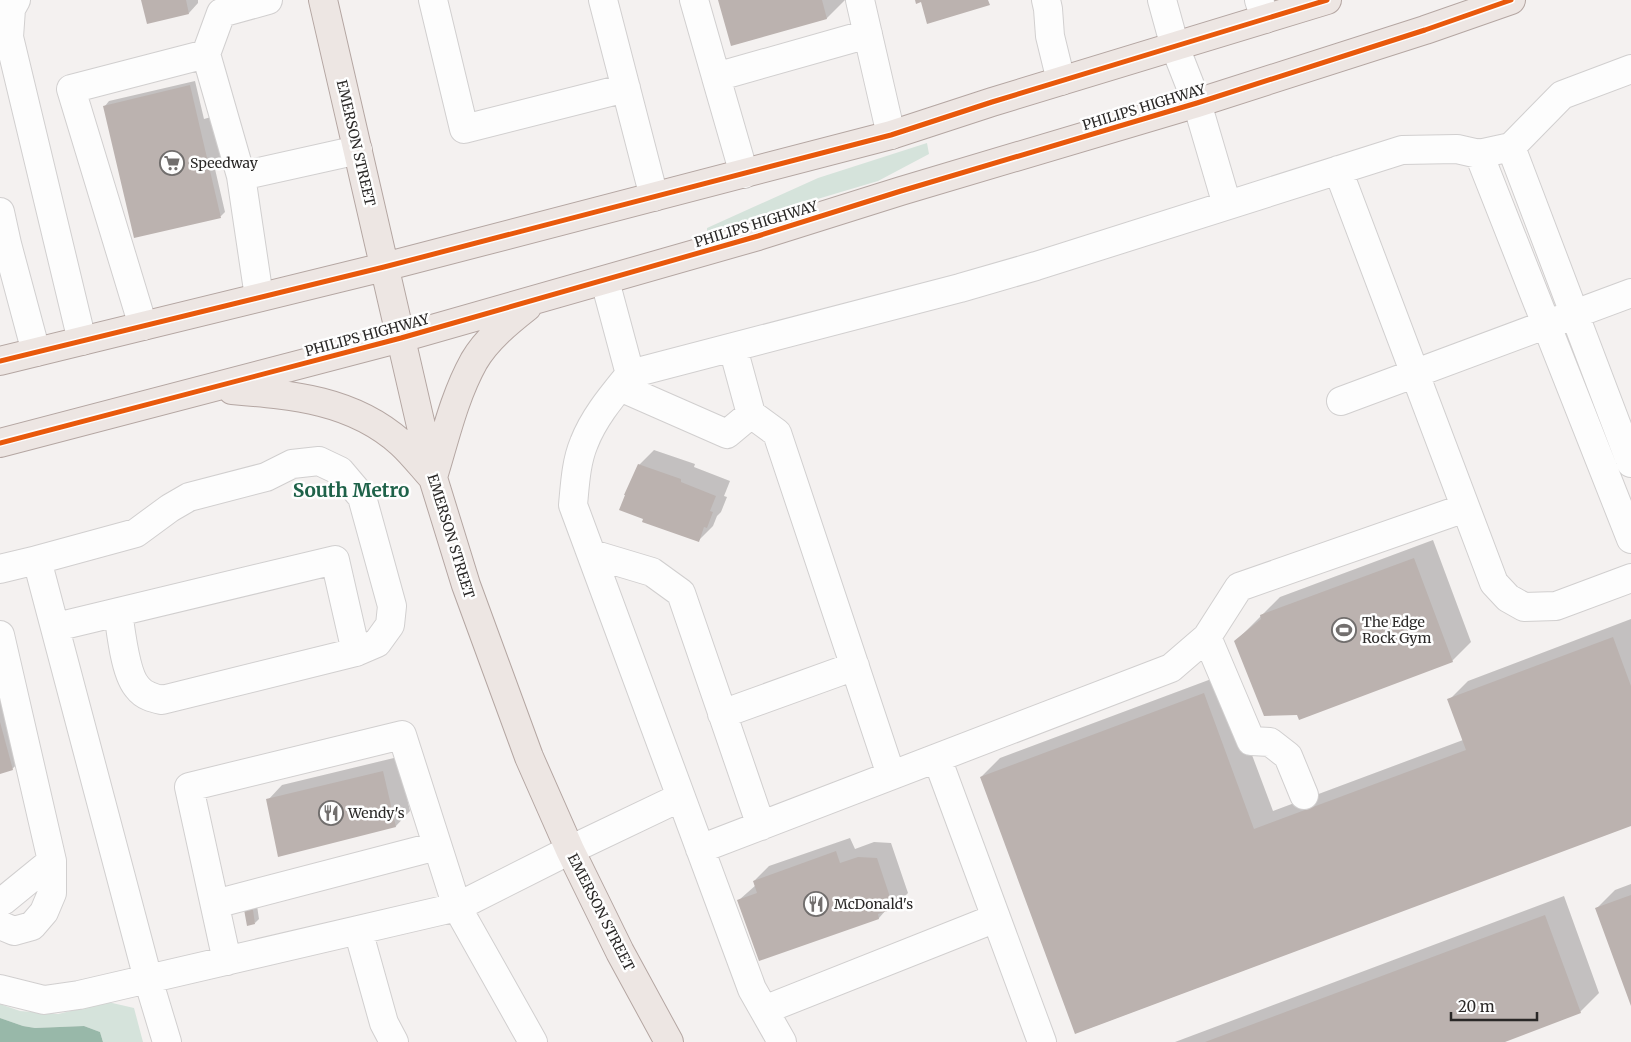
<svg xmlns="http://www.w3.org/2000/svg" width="1631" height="1042" font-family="Merriweather,serif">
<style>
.green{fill:#d5e3db}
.water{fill:#98b8a9}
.shadow{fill:#0003}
.building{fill:#bbb2af}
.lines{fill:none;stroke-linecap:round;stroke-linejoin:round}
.minor-casing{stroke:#d1cfcf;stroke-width:30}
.major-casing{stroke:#b4a6a2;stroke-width:30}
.minor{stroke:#fdfdfd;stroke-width:28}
.major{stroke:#ede6e3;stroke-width:28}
.cycleway-casing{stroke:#fefefe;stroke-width:8}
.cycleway{stroke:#e8590c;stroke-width:5}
.labels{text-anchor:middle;stroke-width:5;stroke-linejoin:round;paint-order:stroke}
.street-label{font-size:14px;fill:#2a2827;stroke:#fefefe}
.poi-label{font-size:14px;fill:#2a2827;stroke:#fefefe;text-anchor:start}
.district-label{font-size:19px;font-weight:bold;fill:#1e6249;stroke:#fefefe}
</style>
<rect width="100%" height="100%" fill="#f4f1f0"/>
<!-- green -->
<path class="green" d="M927 143 929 154 878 181 707 232V228L818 178Z
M108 1002 134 1008 143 1042H103L100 1032 84 1026 35 1028 23 1026 0 1018V1004L20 1011 58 1014Z"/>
<!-- water -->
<path class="water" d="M0 1018 23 1026 35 1028 84 1026 100 1032 103 1042H0Z"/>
<!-- shadow -->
<path class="shadow" d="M143 0H198V3L189 13Z
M719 0H845L827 18 732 45Z
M195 81 204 119 211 117 222 162 215 169 225 212 221 216 135 237 105 106 109 101Z
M654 450 695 464 694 467 730 481 724 496 727 497 721 512 717 516 713 526 698 541 639 465Z
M1433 540 1471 642 1452 661 1298 713 1236 641 1280 597Z
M1631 619V825L1076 1033 981 777 1000 758 1222 675 1273 811 1463 740 1449 700 1468 681Z
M0 649 27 755 12 769 0 773Z
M398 757 410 811 396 826 268 800 282 785Z
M850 838 855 849 874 842 891 843 908 893 893 908 886 910 879 918 739 900 756 885 754 881 769 866Z
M1631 884V1003L1596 909 1615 890Z
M1564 896 1599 993 1580 1012 1501 1042H1175Z
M256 899 259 919 255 923 244 905Z"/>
<!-- building -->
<path class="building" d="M141 0H186L189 14 147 24Z
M718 0H822L827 19 731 46Z
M915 0H988L990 5 927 24 921 2 916 4Z
M190 85 221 218 134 238 103 106Z
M638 464 681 479V482L716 496 710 511 713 512 707 528 704 527 699 542 642 522 643 519 619 510 625 495H624Z
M1414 558 1453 662 1299 720 1297 715 1264 716 1234 641 1261 619 1260 615Z
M1613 637 1631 686V826L1075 1034 980 777 1204 693 1254 829 1466 750 1447 699Z
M0 722 13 770 0 774Z
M383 771 396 827 278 857 266 799Z
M836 851 840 863 858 857 877 858 894 909 878 914 879 919 759 961 737 900 757 893 753 881Z
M1631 895V1006L1595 908Z
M252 903 255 924 247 926 243 904Z
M1545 915 1581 1013 1505 1042H1205Z"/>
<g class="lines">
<defs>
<path id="minor" d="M16 0 11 9 9 37 82 341
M433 0 464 129 626 88
M603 0 654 197
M694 0 716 77
M860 0 891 135
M1046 0 1048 9 1050 36 1061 81
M1162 0 1175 47 1197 103 1227 205
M1259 0 1265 19
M1511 147 1631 463
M1479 154 1631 539
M1338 170 1494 583 1508 598 1524 607 1556 606 1631 578
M744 174 716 77 868 34
M241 176 358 150
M0 212 7 244 0 246
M7 244 36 352
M605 281 630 374
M259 297 241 176 206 54 221 13 268 0
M143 326 71 89 206 54
M733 348 751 414 777 433 891 775
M620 387 727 434 751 414
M1341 401 1631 293
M592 554 652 572 681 593 761 826
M0 569 37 560
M118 612C121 631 125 675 138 688 144 696 153 698 162 700L356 652
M56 627 335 560 356 652 377 643 390 625 392 606 362 497 340 471 319 461 292 464 266 477 189 497 170 508 136 533 37 560 148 979 167 1042
M0 635 52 861V893L44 912 32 926 14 931 0 925
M1207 637 1251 741 1270 742 1288 756 1304 795
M722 714 855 666
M937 758 1042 1042
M700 849 1171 668 1207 637 1239 587 1465 508
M0 901H3L52 861
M215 904 437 846
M358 930 384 1023 394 1042
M227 961 189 787 402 735 457 907 533 1042
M0 989 44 1000 79 995 457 907 570 850 681 797
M764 1010 996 918
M782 1042 752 989 573 505C575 484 576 462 584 443 594 417 613 395 630 374L960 288 1036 266 1402 150 1457 149 1479 154 1511 147 1562 95 1631 69"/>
<path id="major" d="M323 0 433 478 466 585 529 757 570 850 620 952 669 1042
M0 361 384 267 891 135 992 102 1327 0
M232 390C293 395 353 400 401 443 412 453 422 466 432 477
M0 443 401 338 758 236 901 191 1197 103 1425 30 1511 0
M433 477C445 438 454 397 474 361 487 339 508 322 527 307"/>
</defs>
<!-- minor casing -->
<use href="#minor" class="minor-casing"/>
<!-- major casing -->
<use href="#major" class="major-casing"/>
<!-- minor -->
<use href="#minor" class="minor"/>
<!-- major -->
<use href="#major" class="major"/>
<defs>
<path id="cycleway" d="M0 361 384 267 891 135 992 102 1327 0
M0 443 401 338 758 236 901 191 1197 103 1425 30 1511 0"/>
</defs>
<!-- cycleway casing -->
<use href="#cycleway" class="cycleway-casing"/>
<!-- cycleway -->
<use href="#cycleway" class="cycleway"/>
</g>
<!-- icons -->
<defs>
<symbol id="supermarket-ring" viewBox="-11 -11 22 22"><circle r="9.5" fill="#fefefe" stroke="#716e6d" stroke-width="1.5"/><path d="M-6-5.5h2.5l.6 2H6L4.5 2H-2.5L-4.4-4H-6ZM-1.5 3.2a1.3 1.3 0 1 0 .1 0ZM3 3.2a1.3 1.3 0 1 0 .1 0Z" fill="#716e6d"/></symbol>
<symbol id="stadium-ring" viewBox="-11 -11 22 22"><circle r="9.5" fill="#fefefe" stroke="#716e6d" stroke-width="1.5"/><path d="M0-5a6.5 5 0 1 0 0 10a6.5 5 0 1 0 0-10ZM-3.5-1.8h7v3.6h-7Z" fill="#716e6d"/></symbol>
<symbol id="restaurant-ring" viewBox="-11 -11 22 22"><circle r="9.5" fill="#fefefe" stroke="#716e6d" stroke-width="1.5"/><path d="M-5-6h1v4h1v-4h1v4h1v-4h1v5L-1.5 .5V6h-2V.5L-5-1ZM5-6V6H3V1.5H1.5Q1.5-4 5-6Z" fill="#716e6d"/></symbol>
</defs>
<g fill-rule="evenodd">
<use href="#supermarket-ring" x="158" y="149" width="28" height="28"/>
<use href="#stadium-ring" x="1330" y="616" width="28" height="28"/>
<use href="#restaurant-ring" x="317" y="799" width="28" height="28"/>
<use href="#restaurant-ring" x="802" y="890" width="28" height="28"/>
</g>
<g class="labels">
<!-- street labels -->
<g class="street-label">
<text transform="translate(1144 107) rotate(-17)" y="5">PHILIPS HIGHWAY</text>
<text transform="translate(356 143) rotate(77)" y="5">EMERSON STREET</text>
<text transform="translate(756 224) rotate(-17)" y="5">PHILIPS HIGHWAY</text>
<text transform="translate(367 335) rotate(-15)" y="5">PHILIPS HIGHWAY</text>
<text transform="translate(451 536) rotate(73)" y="5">EMERSON STREET</text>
<text transform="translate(601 912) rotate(63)" y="5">EMERSON STREET</text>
</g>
<!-- poi labels -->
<g class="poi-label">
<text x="190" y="168">Speedway</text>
<text x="1362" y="627">The Edge<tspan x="1362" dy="16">Rock Gym</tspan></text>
<text x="348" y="818">Wendy's</text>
<text x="834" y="909">McDonald's</text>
</g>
<!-- district labels -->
<g class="district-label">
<text x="351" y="497">South Metro</text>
</g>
</g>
<!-- scale -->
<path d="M1451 1012v8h86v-8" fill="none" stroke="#2a2827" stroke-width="2.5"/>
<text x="1458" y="1012" font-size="15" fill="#2a2827" stroke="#fefefe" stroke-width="4" paint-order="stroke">20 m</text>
</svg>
